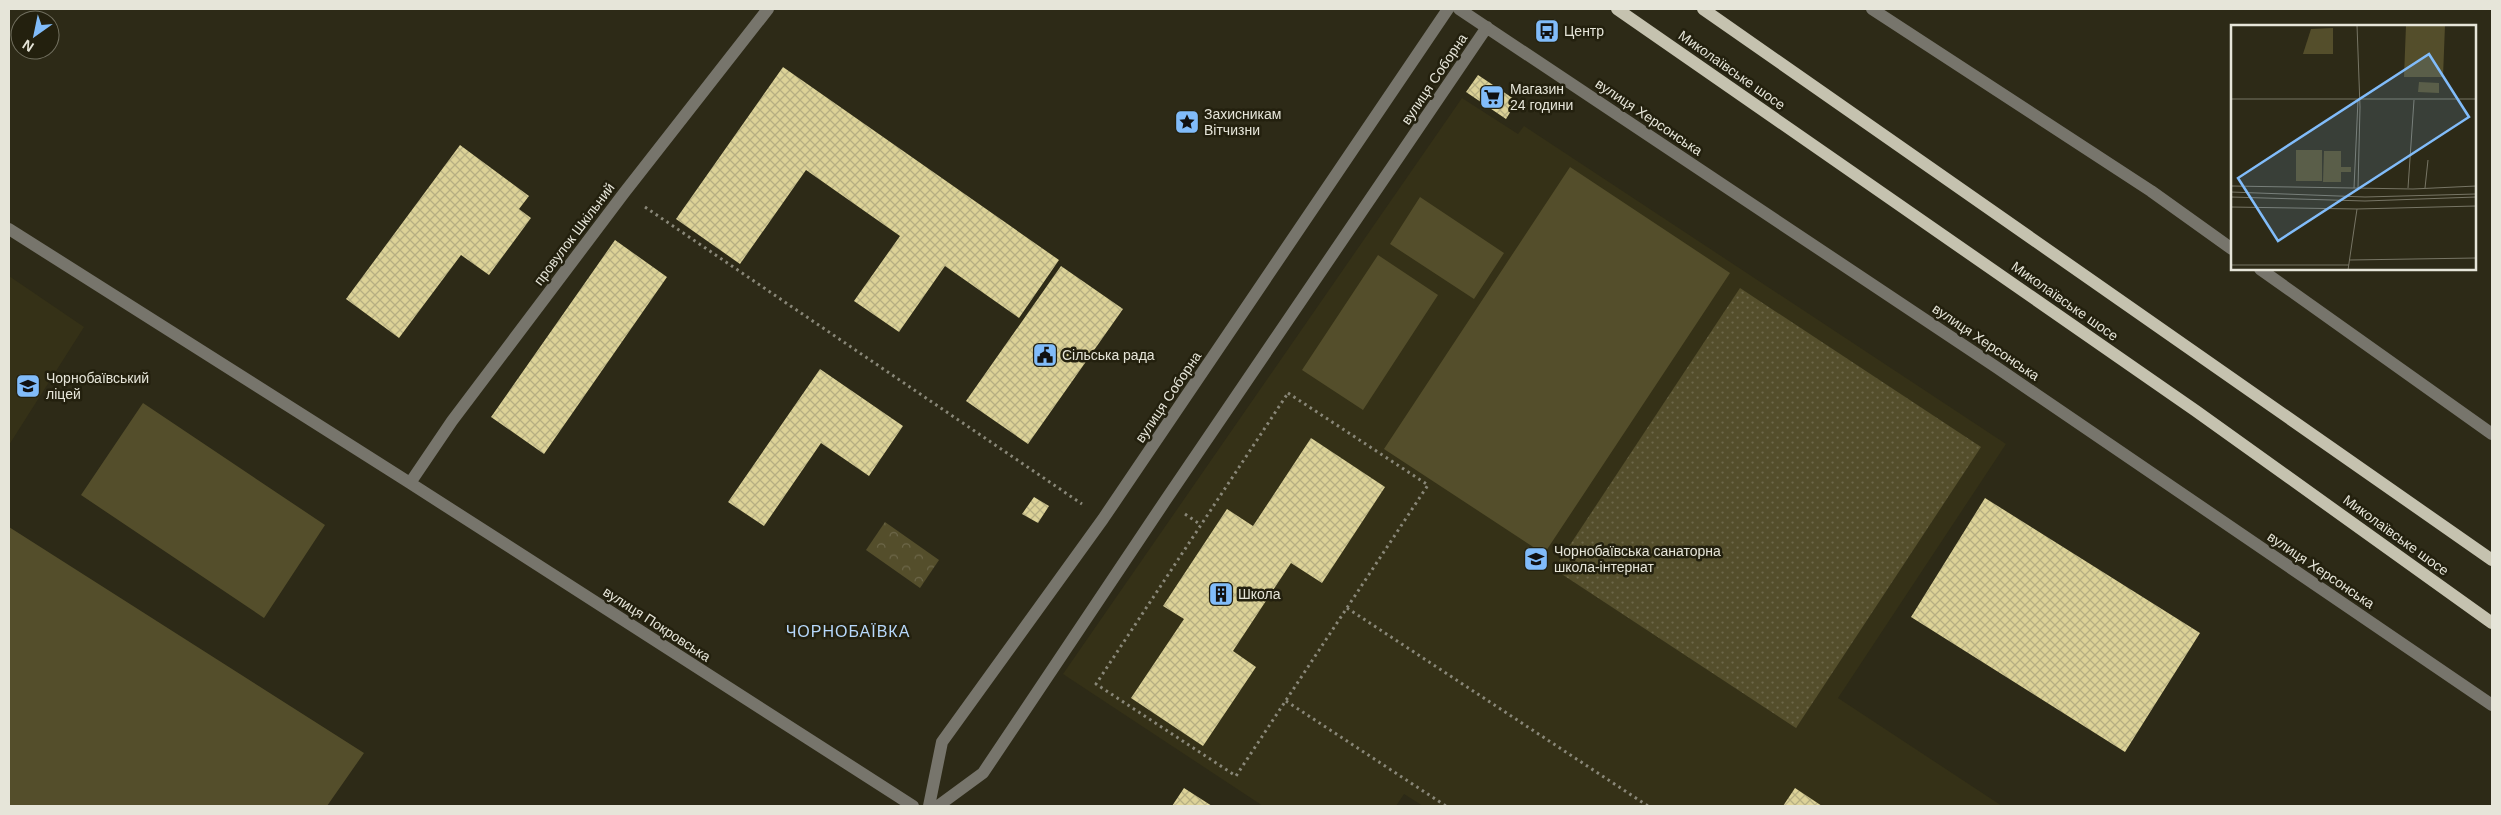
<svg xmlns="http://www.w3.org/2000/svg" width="2501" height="815" font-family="Arial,sans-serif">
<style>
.built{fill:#353117}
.grass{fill:#544e2b}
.forest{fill:url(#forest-crowns)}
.garden{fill:url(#garden-dots)}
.building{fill:url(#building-cross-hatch)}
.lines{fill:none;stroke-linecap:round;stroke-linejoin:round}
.path{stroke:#898778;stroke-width:3;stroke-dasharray:2.5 4;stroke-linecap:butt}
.minor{stroke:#77756c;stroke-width:12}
.major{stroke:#c5c2af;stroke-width:12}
.labels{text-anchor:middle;stroke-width:5;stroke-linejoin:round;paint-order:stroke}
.poi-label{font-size:14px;fill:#e6e5d9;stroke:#23200e;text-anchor:start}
.street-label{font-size:14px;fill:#e6e5d9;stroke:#23200e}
.quarter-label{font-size:16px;letter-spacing:1px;fill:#b7d8fb;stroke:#23200e}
.inset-road{fill:none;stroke:#777565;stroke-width:1}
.view{fill:#81bcfa;fill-opacity:0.15;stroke:#81bcfa;stroke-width:2.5}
.inset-edge{fill:none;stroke:#e6e5d9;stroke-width:2.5}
</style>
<defs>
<pattern id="forest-crowns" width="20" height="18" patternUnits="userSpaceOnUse" patternTransform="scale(1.25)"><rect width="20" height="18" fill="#544e2b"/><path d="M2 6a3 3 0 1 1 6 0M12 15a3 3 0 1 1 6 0" fill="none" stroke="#6d6749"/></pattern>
<pattern id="garden-dots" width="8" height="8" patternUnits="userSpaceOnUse" patternTransform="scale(1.25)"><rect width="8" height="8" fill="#544e2b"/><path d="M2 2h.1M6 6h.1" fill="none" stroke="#6d6749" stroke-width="1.8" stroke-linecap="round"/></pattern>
<pattern id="building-cross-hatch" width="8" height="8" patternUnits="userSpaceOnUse" patternTransform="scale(1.25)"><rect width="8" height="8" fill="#dcd297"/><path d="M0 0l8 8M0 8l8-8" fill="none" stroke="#b6af82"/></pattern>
</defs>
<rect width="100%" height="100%" fill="#2d2a17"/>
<!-- built -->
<path class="built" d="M1462 98 1518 134 1524 126 2006 444 1838 698 2002 806H1423L1404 794 1396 806H1263L1063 674Z
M9 276 84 327 9 445Z"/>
<!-- grass -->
<path class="grass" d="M1570 167 1730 273 1544 554 1384 449Z
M1420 197 1504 253 1474 299 1390 244Z
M1378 255 1438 295 1363 410 1302 370Z
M143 403 325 525 264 618 81 495Z
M9 527 364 753 327 806H9Z"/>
<!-- forest -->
<path class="forest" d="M885 522 939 560 920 588 866 550Z"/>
<!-- garden -->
<path class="garden" d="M1740 288 1981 447 1796 728 1554 569Z"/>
<!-- building -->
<path class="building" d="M783 67 1059 260 1019 318 945 266 899 332 854 301 900 236 806 170 740 264 676 219Z
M1478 75 1517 101 1506 119 1466 92Z
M460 145 529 196 519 209 531 218 489 275 461 255 399 338 346 299Z
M615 240 667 277 544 454 491 417Z
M1061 266 1123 309 1028 444 966 401Z
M820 369 903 426 869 476 821 443 764 526 728 502Z
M1311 438 1385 487 1322 583 1291 563 1233 651 1256 667 1203 746 1131 698 1184 619 1163 606 1227 509 1253 526Z
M1034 497 1049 506 1038 523 1022 514Z
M1985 498 2200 633 2125 752 1911 617Z
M1184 788 1212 806H1172Z
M1795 788 1822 806H1783Z"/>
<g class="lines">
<!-- path -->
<path class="path" d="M645 207 1082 504
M1288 393 1428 485 1236 776 1096 684Z
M1185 514 1201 525
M1347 608 1648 806
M1286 701 1446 806"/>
<!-- minor -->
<path class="minor" d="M1459 9 1996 367 2492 705
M1872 9 2151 191 2232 249
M9 229 410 483 913 806
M2260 269 2492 434
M410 483 452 421 624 193 768 9
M929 806 942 742 1103 519 1448 9
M938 806 983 773 1165 501 1487 27"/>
<!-- major -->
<path class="major" d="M1617 9 2196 411 2492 623
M1703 9 2492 560"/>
</g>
<!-- icons -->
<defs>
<symbol id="bus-square" viewBox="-11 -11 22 22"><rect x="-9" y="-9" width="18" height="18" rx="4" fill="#81bcfa" stroke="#23200e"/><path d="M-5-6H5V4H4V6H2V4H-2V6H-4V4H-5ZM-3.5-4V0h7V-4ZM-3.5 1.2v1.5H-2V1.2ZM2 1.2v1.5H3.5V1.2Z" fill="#111"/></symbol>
<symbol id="supermarket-square" viewBox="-11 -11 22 22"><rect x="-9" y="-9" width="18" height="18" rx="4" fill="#81bcfa" stroke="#23200e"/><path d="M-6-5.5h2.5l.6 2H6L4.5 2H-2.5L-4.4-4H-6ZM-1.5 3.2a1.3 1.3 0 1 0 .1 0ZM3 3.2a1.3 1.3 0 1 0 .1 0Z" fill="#111"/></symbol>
<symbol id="sight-square" viewBox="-11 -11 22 22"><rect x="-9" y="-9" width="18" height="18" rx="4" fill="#81bcfa" stroke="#23200e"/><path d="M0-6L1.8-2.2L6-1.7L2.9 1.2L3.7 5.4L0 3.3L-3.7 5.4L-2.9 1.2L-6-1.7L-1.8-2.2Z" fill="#111"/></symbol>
<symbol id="civic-square" viewBox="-11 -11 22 22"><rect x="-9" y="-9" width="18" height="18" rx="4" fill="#81bcfa" stroke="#23200e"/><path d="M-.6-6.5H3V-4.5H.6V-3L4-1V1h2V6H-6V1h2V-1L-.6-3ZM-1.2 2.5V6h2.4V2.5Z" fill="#111"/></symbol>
<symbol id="school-square" viewBox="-11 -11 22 22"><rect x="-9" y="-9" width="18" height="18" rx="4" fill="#81bcfa" stroke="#23200e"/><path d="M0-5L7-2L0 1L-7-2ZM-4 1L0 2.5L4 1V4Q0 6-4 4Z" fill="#111"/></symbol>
<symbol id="building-square" viewBox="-11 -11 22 22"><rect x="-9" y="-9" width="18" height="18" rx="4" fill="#81bcfa" stroke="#23200e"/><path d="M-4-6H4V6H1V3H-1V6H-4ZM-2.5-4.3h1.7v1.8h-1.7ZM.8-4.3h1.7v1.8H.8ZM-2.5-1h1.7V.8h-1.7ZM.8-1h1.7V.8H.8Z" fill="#111"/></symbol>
</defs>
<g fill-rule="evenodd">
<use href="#bus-square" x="1533" y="17" width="28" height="28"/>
<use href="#supermarket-square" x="1478" y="83" width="28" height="28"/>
<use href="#sight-square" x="1173" y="108" width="28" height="28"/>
<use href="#civic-square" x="1031" y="341" width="28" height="28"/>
<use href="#school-square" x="14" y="372" width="28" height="28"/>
<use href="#school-square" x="1522" y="545" width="28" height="28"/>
<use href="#building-square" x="1207" y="580" width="28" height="28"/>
</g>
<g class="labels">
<!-- poi labels -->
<g class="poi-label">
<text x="1564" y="36">Центр</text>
<text x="1510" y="94">Магазин<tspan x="1510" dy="16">24 години</tspan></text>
<text x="1204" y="119">Захисникам<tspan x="1204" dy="16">Вітчизни</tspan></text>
<text x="1062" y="360">Сільська рада</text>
<text x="46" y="383">Чорнобаївський<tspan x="46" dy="16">ліцей</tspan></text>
<text x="1554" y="556">Чорнобаївська санаторна<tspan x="1554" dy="16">школа-інтернат</tspan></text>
<text x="1238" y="599">Школа</text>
</g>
<!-- street labels -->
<g class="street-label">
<text transform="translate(1732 70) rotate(35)" y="5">Миколаївське шосе</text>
<text transform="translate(1434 79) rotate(-56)" y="5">вулиця Соборна</text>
<text transform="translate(1649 117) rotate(34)" y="5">вулиця Херсонська</text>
<text transform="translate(574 234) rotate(-53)" y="5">провулок Шкільний</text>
<text transform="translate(2065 301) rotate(35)" y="5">Миколаївське шосе</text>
<text transform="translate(1986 342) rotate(34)" y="5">вулиця Херсонська</text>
<text transform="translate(1168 397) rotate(-56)" y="5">вулиця Соборна</text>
<text transform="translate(2396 535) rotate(36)" y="5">Миколаївське шосе</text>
<text transform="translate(2321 570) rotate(34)" y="5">вулиця Херсонська</text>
<text transform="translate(657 624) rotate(33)" y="5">вулиця Покровська</text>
</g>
<!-- quarter labels -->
<g class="quarter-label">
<text x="848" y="637">ЧОРНОБАЇВКА</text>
</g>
</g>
<!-- overview -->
<g transform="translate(2231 25)">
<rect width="245" height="245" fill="#2d2a17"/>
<path d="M175 0H214L212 52H173ZM188 57 208 58V68L187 67ZM93 126H110V142H120V147H110V157H92Z" fill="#544e2b"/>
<path d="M102 3V29H72L80 4Z" fill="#544e2b"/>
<path d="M65 125H91V156H65Z" fill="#544e2b"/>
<path class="inset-road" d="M126 0 129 82 127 163M0 74H245M0 161 182 164 245 161M123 163 127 75M177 163 183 75M194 163 197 135M0 167 134 172 245 169M0 172 134 176 245 172M0 182 126 184 245 181M119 235 245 233M0 240H118M117 245 126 184"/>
<path class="view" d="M198 29 238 92 47 216 7 153Z"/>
<rect width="245" height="245" class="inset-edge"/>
</g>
<!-- border -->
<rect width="2501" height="815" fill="none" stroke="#e6e5d9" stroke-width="20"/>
<!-- north arrow -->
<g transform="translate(35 35) rotate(213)"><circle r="24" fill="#23200e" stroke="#716f5f"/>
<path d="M0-4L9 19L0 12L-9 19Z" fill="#81bcfa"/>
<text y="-8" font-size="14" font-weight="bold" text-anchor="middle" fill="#e6e5d9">N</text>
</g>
</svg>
